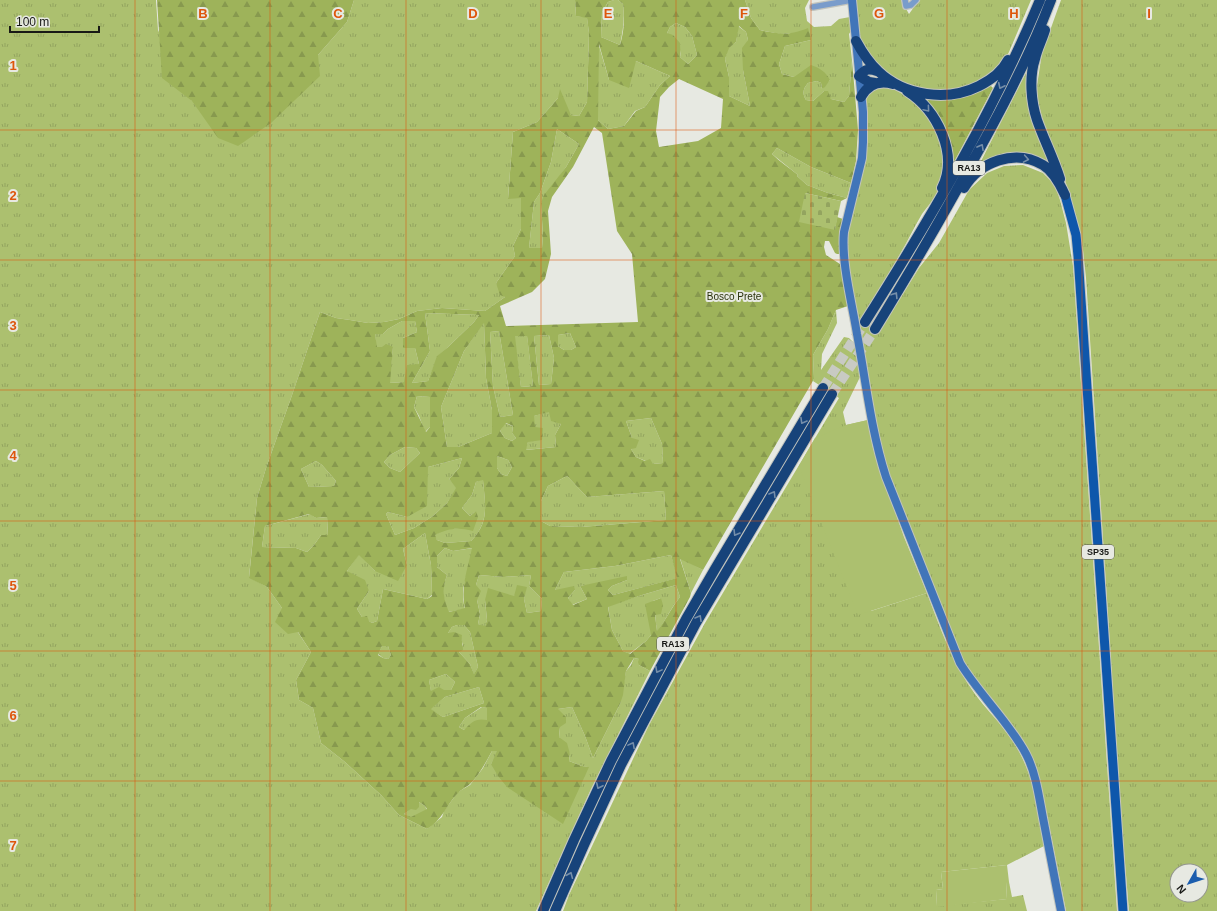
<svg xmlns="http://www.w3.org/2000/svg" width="1217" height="911" font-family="Arial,sans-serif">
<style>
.grass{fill:url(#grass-tufts);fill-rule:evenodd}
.forest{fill:url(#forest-firs);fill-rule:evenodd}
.cemetery{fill:url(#cemetery-stones)}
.park{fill:#acc06f}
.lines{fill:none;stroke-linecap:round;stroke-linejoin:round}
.highway-tunnel{stroke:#c8cac3;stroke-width:10;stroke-dasharray:10 5;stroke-linecap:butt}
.street-casing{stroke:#c2c4bd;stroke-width:8}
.secondary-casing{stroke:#c2c4bd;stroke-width:10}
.primary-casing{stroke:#c2c4bd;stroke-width:11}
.highway-casing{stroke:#c2c4bd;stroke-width:12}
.street{stroke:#799ccb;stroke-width:5.5}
.secondary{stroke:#4175b9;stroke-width:8}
.primary{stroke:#0e57ab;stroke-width:9}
.highway{stroke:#17437a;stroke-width:10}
.oneway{stroke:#758ea9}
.grid{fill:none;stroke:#de560c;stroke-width:1;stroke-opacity:0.55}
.labels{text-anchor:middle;stroke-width:4;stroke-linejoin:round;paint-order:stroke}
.shield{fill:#e7e9e2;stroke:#565753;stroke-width:1}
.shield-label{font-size:9px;font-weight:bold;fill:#181916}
.park-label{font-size:10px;fill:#2a320c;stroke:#e7e9e2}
.grid-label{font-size:13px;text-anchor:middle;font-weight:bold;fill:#de560c;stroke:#e7e9e2;stroke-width:4;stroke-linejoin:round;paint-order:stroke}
</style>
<defs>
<pattern id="grass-tufts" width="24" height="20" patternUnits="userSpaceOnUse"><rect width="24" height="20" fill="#acc06f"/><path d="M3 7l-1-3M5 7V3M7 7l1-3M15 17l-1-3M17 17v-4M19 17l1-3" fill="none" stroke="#93a45f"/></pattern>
<pattern id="forest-firs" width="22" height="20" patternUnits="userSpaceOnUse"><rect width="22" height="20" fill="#9eb35a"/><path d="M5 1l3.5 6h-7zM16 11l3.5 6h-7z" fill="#87994e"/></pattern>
<pattern id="cemetery-stones" width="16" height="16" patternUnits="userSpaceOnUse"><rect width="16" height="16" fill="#acc06f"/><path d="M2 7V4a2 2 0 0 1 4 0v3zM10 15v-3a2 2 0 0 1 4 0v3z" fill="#93a45f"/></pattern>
</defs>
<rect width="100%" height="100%" fill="#e7e9e2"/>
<!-- grass -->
<path class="grass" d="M0 0H156L158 30 192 101 318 55 347 22 354 0H575L576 16 587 17 589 33 587 102 579 116 571 115 558 98 537 122 513 132 508 198H521V229L513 246 515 256 496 283 505 297 485 311 442 308 417 311 399 319 384 322 368 323 350 320 336 318 320 312 291 398 266 468 257 498 249 577 267 587 282 608 311 652 296 680 299 700 313 708 321 743 345 762 381 795 399 815 427 829 442 817 444 811 458 792 470 785 483 768 492 751H498L491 764 588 767 582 766 569 761 570 754 559 737 560 727 558 709 572 707 585 736 593 758 620 704 626 671 631 665 634 658 639 659V665L650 671 591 789 536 911H0Z
M614 0H618L623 4C625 18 623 31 620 45L601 37 602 12 608 2Z
M745 0H809L805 8 807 21 814 27 831 26 839 19 850 17 851 31 849 34 852 60 849 96 844 102 831 99 824 91 813 101 806 100C802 93 803 89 808 83L817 81 821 83 822 89 830 80 794 77 782 74 779 64 785 46 811 40 796 33 780 34 760 30 751 18Z
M855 0H901L909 14 919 0H1031L1009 52 1005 60 993 73 970 86 938 92 910 86 893 77 878 66 860 41Z
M1061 0H1217V911H1129L1121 815 1086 278 1083 250 1075 213 1061 167 1044 126 1036 92 1042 53ZM1177 871H1201V895H1177Z
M676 23 685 27 692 36 697 55 688 64 680 57C683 47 673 40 667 33L670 27Z
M738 26 746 32 748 40 743 70 750 106 729 96V77L725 59 728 48 736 42Z
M598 42 609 80 636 61 670 76 660 85 645 107 635 111 624 126 608 129 598 120Z
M1029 67 1052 168 1035 156 977 169Z
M889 87C930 105 953 145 939 188 935 198 928 206 922 214 914 227 908 241 900 254 888 276 872 298 862 320L880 331 919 268 939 243 969 190 987 173 1004 166 1023 165 1043 173 1055 185 1060 200 1066 223 1073 266 1117 911H1066L1042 790 1036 766 1028 749 1015 729 978 682 964 662 948 625 892 483 882 453 852 286 848 263 847 236 855 199 865 99 873 88Z
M557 129 579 144 566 167 541 203 543 236 542 249 529 248 534 202 540 193 551 162Z
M777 148 811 167 851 183 847 198 828 193 807 185 797 176 798 175 772 154Z
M836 310 837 323 822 354 821 370 844 337 849 338 854 343 860 377 843 412 846 425 868 420 871 611 927 593C940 628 953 664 975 694 985 708 997 719 1006 732 1015 743 1022 756 1027 769 1038 793 1040 821 1044 846L1007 865 941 872 943 889 936 890 937 906 1007 899 1006 882H1009L1012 897 1023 895 1027 911H563L569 895 649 725 705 623 839 398 813 381 814 379 813 355 828 329Z
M425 313 479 315 474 322 448 347 438 356 428 381 412 383 430 351Z
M402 321H415L417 332 403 338V347L415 348 419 364 405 382 389 383 393 347H376L375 334H383L388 329Z
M484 322 486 378 492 410V433L458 447H447L441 407 464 351Z
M499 331 513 415 500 417 493 386 490 332Z
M570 333 576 347 571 350H564L558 346V335Z
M527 335 533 386 521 387 514 336Z
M549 335 554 358 551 384 539 385 534 336Z
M417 396 430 397V427L425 432 419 416 414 407Z
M550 411 561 424 555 435 556 447 525 450 528 442 534 427V416Z
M651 418 662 444 663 463 653 464 636 457 631 449 632 438 626 421Z
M505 423 513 426 512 433 516 438 512 441 505 438 500 431Z
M405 447 416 448 420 453 400 472 390 468 384 462 390 455Z
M497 456 508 460 512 467 507 476 501 474 497 468Z
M462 458 459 468 449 479 457 488 447 503 433 516 414 528 395 535 386 514 388 512 407 517 428 467Z
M316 461 322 465 336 481 334 486 309 487 301 469Z
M567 476 587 497 664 491 666 520 581 527 550 526 541 521V501L548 486Z
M483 479C485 504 490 522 471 541L445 543 437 540 434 535 446 529 462 528 476 511 470 516 462 508 472 495 476 482Z
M310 514 316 518 327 517 328 535H321L314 545 307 552 296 548 262 547 265 526Z
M425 533 431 565 432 595 427 599 383 589 377 621 372 623 362 617 357 609 369 591 347 571 359 554 375 571 407 565 403 549Z
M445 548 453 551 473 548 463 589V599L465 609 448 612C443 596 441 592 447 575L437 567V556Z
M671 555 678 578 613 595 608 590 612 586 627 580 580 586 587 599 572 605 568 598 575 590H555L564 572 615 566Z
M680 558 703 570 691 593Z
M479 575 504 577 531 575 529 586 542 599 541 611 527 613 524 599 526 587 514 596 485 600 487 620 485 627 478 624 480 614 477 600 476 585Z
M676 585 680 597C671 608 665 621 657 632L655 614 661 598 653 601 651 635 646 641 629 654 623 651 612 630 608 606 642 595Z
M457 625H464L470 632 478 667 474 675 470 664 459 652 463 645 461 639 448 633 452 627Z
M382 646H388L391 655 388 659 383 658 378 654Z
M446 674 455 682 451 690 431 692 429 680Z
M479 687 484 703 443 717 430 709 445 697Z
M482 707 487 708V720L464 730 459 727 465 718Z
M419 802 425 806 427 810 411 818 404 814Z"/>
<!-- forest -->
<path class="forest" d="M157 0H354L347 22 318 55 320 76 271 123 238 146 218 138 192 101 162 78Z
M575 0H614L608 2 602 12 601 37 620 45C624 32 625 18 623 4L618 0H745L751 18 760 30C781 34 788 36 808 28L811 40 785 46 779 64 782 74 794 77 811 65C820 68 826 72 830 80L825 87 822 89 821 83 817 81 808 83C803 89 802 93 806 100L813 101 824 91H828L831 99 844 102 849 96 852 60 858 130 856 161 851 183 811 167 777 148 772 154C780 162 790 168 798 175L797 176 807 185 828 193 847 198 841 201 805 193 835 229 837 217 843 219 841 232 839 254H837L835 253 829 241H825L824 247 826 255 840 264 842 268 848 306 836 310 828 329 813 355 814 379 703 570 680 559 691 593 690 597 650 671 639 665 638 662 639 659 634 658 626 671 623 695 620 704 593 758 585 736 572 707 558 709 566 717V723L560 727 559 737 567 743 570 754 569 761 582 766 589 767 563 824 507 787 498 776 491 764 497 751H492C486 762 478 777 469 785 465 788 460 790 457 794 446 806 442 820 427 829L399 815 381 795 345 762 321 743 313 708 299 700 296 680 311 652 298 632 288 634 275 622 282 608 267 587 249 578 257 498 266 468 291 398 320 312 336 318 350 320 368 323 384 322 399 319 417 311 442 308 485 311 505 297 500 295 496 283 515 256 513 246 521 229V198L508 199 513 132 537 122 558 98 560 89 571 115 579 116 587 102 589 33 587 18 576 16ZM676 23 685 27 692 36 697 55 688 64 680 57C681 52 680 48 680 43L673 35 667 33 670 27ZM739 26 746 32 748 40 742 48 743 70 750 106 729 96V77L725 59 729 48 736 42ZM599 44 609 80 629 88 636 61 670 76 660 85 645 107 636 111 624 126 608 129 598 120ZM679 79 723 99 721 128 698 141 659 147 656 131 660 97 669 87ZM594 127 602 133 617 231 632 254 638 322 506 326 500 306 532 292 545 279 551 254 548 211 552 197 573 167ZM557 129 579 144 566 167 544 195 541 203 543 236 542 248H529L534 202 540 193 551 162ZM425 313 479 315 474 322 448 347 437 356 428 381 412 383 430 351ZM402 321H415L417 332 403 338V348H415L419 364 407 365 404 382 390 383 393 347 386 344 382 347H377L375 334H383L388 329ZM484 323 486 378 492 410V433L458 447H447L441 407 464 351ZM499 331 513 415 500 417 493 386 490 332ZM570 333 576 347 571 350H564L558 346V335ZM549 335 554 358 551 384 539 385 534 336ZM515 336H527L533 386 521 387ZM417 396 430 397V427L426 432 414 407ZM549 412 551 421 561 424 555 435 556 447 526 450 528 442 542 440 543 428 535 427 534 416ZM651 418 662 444 663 463 653 464 650 459 645 461 636 457 631 449 636 448 639 440 632 438 626 421ZM506 423 513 426 512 433 516 438 512 441 505 438 500 431ZM405 447 416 448 420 453 400 472 390 468 384 462 390 455ZM497 456 508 460 512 467 507 476 501 474 497 468ZM462 458 459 468 449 479 456 488 447 503 433 516 414 528 395 535 386 514 388 512 407 517 427 506 428 467ZM316 461 322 465 336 481 334 486 309 487 301 469ZM567 476 587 497 664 491 666 520 581 527 550 526 541 521V501L548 486ZM483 480C485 504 490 522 471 541L445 543 437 540 435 535C449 528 458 527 473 531L478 517 476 511 470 516 462 508 472 495 476 482ZM309 514 316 518 327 517 328 535H321L314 545 307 552 296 548 262 547 265 526ZM425 533 431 565 432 596 427 599 383 589 377 621 372 623 369 621 367 616 362 617 357 609 369 591 365 580 347 571 359 555 375 571 398 581 407 565 403 549ZM445 548 453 551 472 548C468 568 460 588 465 608L449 612C443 597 442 590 447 575L437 567V556ZM671 555 677 578 613 595 608 590 612 586 627 580V576L580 586 587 599 573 605 568 598 575 590 574 586 555 590 564 572 615 566ZM479 575 504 577 531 575 529 586 542 599 541 611 527 613 524 599 527 587 517 585 514 596 488 588 485 600 487 620 485 626 478 624 480 614 477 600 481 591 476 585ZM676 585 680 597C671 608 666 620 657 631L655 615 661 614 663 605 661 598 645 604 651 635 646 641 630 654 623 651 612 630 608 607 642 595ZM457 625H464L470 632 478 667 474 674 470 664 459 652 463 650C463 644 461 640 462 635L454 632 448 633 452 627ZM382 646H388L391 655 388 659 383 658 378 655ZM446 674 455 682 451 690H444L439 687 431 691 429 680ZM479 687 484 703 443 717 431 709 445 697ZM481 707 487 708V720C475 718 472 722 464 730L459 727 465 718ZM419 802 425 806 427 809 411 817 404 814 411 809 416 810 419 807Z
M990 85 993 88 952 166 922 97Z"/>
<!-- cemetery -->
<path class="cemetery" d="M805 193 841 201 835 230 799 222Z"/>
<!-- park -->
<path class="park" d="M868 420 873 448 904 537 927 593 858 615 799 466 815 438 846 425Z
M1007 865 1009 882H1006L1007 899 937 907 936 890 943 889 941 872Z"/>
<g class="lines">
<!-- highway-tunnel -->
<path class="highway-tunnel" d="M823 388 865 322
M832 394 875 329"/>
<defs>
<path id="street" d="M905 0 906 6 911 5 916 0
M813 7 852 0"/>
<path id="secondary" d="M852 0 863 112V142L862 158 844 232C841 262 852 303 857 334 866 382 871 431 886 477L960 663C979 694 1009 722 1026 754 1036 773 1039 797 1043 818 1049 849 1055 880 1061 911"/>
<path id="primary" d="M1065 195 1076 235 1078 256 1123 911"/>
<path id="highway" d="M1045 30C1042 40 1037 49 1035 59 1029 77 1031 102 1037 120 1044 140 1054 159 1060 179
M856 41C862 52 869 63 878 71 904 96 947 102 979 86 991 80 1002 72 1008 60
M875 83 869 82 859 76C865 69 869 68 877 71
M907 91C937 110 959 154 942 188
M861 97C868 84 879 80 893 84
M964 188C979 162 1015 148 1043 165 1053 171 1060 184 1065 195
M865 322C930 219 993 113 1040 0
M875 329C908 275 940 221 970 166 1000 113 1029 58 1051 0
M543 911 574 840 611 761 651 685 686 619 715 569 823 388
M555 911 584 845 621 765 696 623 832 394"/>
</defs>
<!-- street casing -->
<use href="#street" class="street-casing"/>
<!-- secondary casing -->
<use href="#secondary" class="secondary-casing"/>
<!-- primary casing -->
<use href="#primary" class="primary-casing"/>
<!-- highway casing -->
<use href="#highway" class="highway-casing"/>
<!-- street -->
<use href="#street" class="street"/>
<!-- secondary -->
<use href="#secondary" class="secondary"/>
<!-- primary -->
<use href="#primary" class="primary"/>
<!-- highway -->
<use href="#highway" class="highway"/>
</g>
<!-- one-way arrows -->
<defs><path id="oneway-chevron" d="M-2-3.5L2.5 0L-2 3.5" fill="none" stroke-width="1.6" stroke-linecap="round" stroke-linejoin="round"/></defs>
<g class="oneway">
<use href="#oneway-chevron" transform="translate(1001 86) rotate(116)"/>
<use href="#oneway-chevron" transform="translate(927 109) rotate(50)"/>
<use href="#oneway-chevron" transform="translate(981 147) rotate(-61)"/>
<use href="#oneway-chevron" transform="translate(1026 159) rotate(10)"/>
<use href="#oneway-chevron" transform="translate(895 295) rotate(-58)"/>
<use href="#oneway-chevron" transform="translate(803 421) rotate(120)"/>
<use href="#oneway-chevron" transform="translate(773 494) rotate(-59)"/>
<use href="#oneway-chevron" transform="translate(736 533) rotate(121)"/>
<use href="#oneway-chevron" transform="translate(699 618) rotate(-60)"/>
<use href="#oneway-chevron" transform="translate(658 670) rotate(118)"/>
<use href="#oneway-chevron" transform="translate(632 745) rotate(-62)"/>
<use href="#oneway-chevron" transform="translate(599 786) rotate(115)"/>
<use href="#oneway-chevron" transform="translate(570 875) rotate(-67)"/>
</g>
<!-- grid -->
<path class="grid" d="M135 0V911M270 0V911M406 0V911M541 0V911M676 0V911M811 0V911M947 0V911M1082 0V911M0 130H1217M0 260H1217M0 390H1217M0 521H1217M0 651H1217M0 781H1217"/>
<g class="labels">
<!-- shield labels -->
<g class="shield">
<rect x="953" y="161" width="32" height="14" rx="3"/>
<rect x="1082" y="545" width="32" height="14" rx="3"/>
<rect x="657" y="637" width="32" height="14" rx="3"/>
</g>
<g class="shield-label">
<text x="969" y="171">RA13</text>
<text x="1098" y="555">SP35</text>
<text x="673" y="647">RA13</text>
</g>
<!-- park labels -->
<g class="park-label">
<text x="734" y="300">Bosco Prete</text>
</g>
</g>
<g class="grid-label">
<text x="203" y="18">B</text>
<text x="338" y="18">C</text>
<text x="473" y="18">D</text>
<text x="608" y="18">E</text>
<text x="744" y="18">F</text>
<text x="879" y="18">G</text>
<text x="1014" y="18">H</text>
<text x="1149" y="18">I</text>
<text x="13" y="70">1</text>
<text x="13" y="200">2</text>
<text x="13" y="330">3</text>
<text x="13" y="460">4</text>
<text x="13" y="590">5</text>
<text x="13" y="720">6</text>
<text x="13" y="850">7</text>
</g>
<!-- north arrow -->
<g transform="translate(1189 883) rotate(231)"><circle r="19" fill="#e7e9e2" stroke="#949690"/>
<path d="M0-3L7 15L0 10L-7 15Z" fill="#1b5dad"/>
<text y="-6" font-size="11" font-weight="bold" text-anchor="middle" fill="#181916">N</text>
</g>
<!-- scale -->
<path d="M10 26v6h89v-6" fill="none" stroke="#181916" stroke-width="2"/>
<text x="16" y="26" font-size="12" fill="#181916" stroke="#e7e9e2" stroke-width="3" paint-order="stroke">100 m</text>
</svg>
